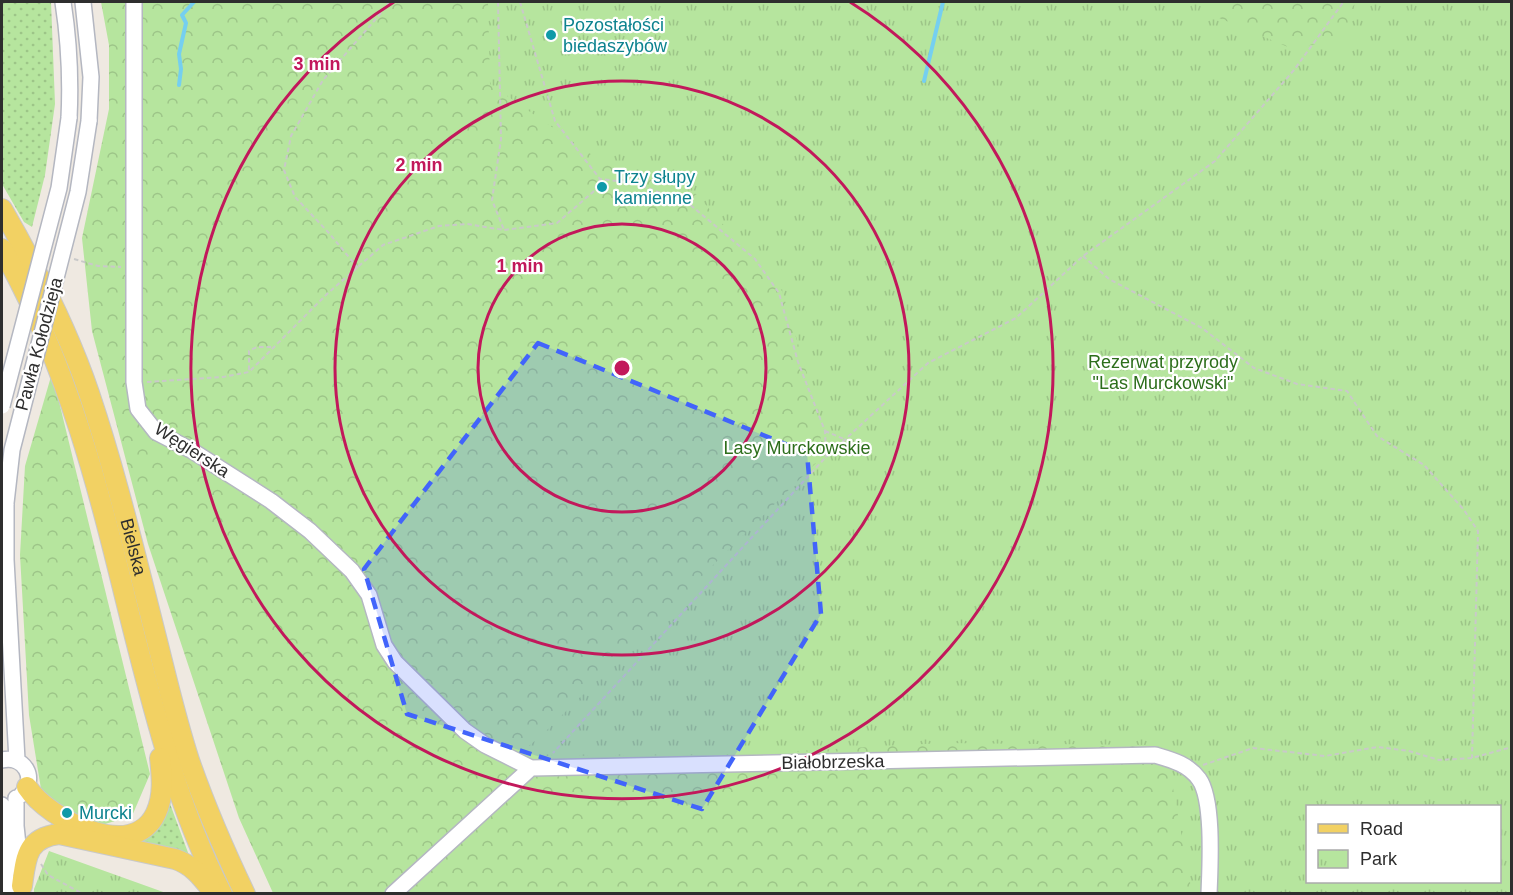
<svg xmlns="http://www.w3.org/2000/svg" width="1513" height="895" font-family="Arial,sans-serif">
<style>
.grass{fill:url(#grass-dots)}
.forest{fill:url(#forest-crowns);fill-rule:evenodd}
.park{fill:url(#park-tufts);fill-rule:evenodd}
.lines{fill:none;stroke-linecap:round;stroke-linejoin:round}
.stream{stroke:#75cff0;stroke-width:4}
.minor-casing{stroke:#b4b7c1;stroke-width:18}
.major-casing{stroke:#c9c9c9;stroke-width:22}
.path{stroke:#c9c9c9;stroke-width:2;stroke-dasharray:4.5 3;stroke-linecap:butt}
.minor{stroke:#fff;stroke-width:15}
.major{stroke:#f2d163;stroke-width:20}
.minor-bridge-casing{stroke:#b4b7c1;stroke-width:18;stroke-linecap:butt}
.minor-bridge{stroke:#fff;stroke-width:15}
.marked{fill:#4264fb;fill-opacity:0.2;stroke:#4264fb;stroke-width:4.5;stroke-dasharray:12 8;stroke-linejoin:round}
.ring{fill:none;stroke:#c2185b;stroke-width:3}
.culture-dot{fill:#0f9aa8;stroke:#fff;stroke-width:2}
.labels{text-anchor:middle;stroke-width:4.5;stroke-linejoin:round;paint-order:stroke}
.culture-label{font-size:18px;fill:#0d838f;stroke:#fff;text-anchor:start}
.street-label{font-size:18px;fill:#2e2e2e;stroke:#fff}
.park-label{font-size:18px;fill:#2c6e1b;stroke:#fff}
.centre{fill:#c2185b;stroke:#fff;stroke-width:3}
.ring-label{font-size:18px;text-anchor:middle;font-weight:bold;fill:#c2185b;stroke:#fff;stroke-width:4.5;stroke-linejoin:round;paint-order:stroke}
</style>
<defs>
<pattern id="grass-dots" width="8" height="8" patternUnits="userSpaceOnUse" patternTransform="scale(1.5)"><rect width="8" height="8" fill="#b6e59e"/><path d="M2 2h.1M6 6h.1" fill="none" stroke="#9dc588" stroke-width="1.8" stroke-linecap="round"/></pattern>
<pattern id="forest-crowns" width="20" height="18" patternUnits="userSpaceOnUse" patternTransform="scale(1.5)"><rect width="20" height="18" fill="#b6e59e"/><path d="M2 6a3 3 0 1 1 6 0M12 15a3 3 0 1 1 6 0" fill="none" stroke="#9dc588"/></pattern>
<pattern id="park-tufts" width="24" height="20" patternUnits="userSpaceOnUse" patternTransform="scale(1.5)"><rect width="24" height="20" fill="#b6e59e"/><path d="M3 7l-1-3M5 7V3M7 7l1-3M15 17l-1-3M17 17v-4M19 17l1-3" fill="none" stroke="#9dc588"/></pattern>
</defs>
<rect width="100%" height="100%" fill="#efe9e1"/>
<!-- grass -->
<path class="grass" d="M2 2H51L55 104 45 175 32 227 24 222 2 184Z
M169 801 190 858 129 839Z"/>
<!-- forest -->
<path class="forest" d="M101 2H1511V893H273L239 818 148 544 92 331 82 238 109 109V45ZM1308 806H1500V882H1308Z
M52 373 150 774 132 816 95 827 67 815 41 789 29 715 20 555 25 466Z"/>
<!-- park -->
<path class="park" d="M488 2H1214L1212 15 1288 47 1347 42 1355 2H1511V893H1192L1173 788 1165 764 1156 752 1154 745 942 743 725 755 517 756 544 733 823 456 816 403 782 291 696 194 605 164 490 84ZM1308 806H1500V882H1308Z
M49 851 166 893H34V889Z"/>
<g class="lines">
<!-- stream -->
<path class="stream" d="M924 81 943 2
M179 85 181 69 179 54 186 23 182 15 194 2"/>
<defs>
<path id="minor" d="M63 2C69 41 71 78 69 118
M83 2 91 77 89 121
M134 2V382L138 409 156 432 191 450 271 501 310 531 352 571 369 595 384 645 395 662 465 731 485 745 531 768
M6 503V560L17 760
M2 760C24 755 38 778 21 795
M16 798V826L21 873
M2 805 7 894
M393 894 531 768 1155 755C1172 760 1188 764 1199 779 1214 800 1210 867 1209 894"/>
<g id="major">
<path id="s1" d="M2 209C36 268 67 328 89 393 115 470 134 550 154 629 165 672 175 717 189 760 205 806 224 850 245 894"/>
<path d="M2 249C68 364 99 490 130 617 154 712 177 806 222 894"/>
<path d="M27 787C49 820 133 863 156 813 164 796 162 776 160 758"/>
<path d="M22 886C26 858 26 838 59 834L175 859C192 865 200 875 211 889"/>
</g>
</defs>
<!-- minor casing -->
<use href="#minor" class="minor-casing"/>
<!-- major casing -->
<use href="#major" class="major-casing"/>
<!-- path -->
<path class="path" d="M498 2 501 139 492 200 504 230
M520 2 555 121 600 179 634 183 688 203 755 259 779 293 798 362 825 431 826 457 553 753
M1083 256 1109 279 1202 328 1254 368 1297 384 1347 391 1377 436 1424 465 1464 510 1478 531 1472 758
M74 259 98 266 121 267
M358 268 328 232 295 197 284 170 291 136 323 80 381 13 389 2
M249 370V351L257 347H275
M147 382 223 377 249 372 327 294 383 245 439 226 467 224 504 230 557 223 593 192 600 179
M825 431 844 439
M826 457 928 363 1016 318 1083 256 1215 161 1294 70 1342 4 1346 2
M1203 765 1253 748 1325 756 1378 747 1409 751 1439 760 1472 758 1512 747
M41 864 48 875 83 894"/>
<!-- minor -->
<use href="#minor" class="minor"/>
<!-- major -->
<use href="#major" class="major"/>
<defs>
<path id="minor-bridge" d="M2 406 59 188 69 118
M6 503 12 450 78 192 89 121"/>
</defs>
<!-- minor-bridge casing -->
<use href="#minor-bridge" class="minor-bridge-casing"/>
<!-- minor-bridge -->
<use href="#minor-bridge" class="minor-bridge"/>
</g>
<!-- marked area -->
<path class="marked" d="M538 343 807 453 821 614 702 809 407 714 364 569Z"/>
<!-- distance rings -->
<g class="ring">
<circle cx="622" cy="368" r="144"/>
<circle cx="622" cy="368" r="287"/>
<path d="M850 2A431 431 0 1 1 394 2"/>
</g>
<!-- markers -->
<g class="culture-dot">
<circle cx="551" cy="35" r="6"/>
<circle cx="602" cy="187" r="6"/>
<circle cx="67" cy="813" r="6"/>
</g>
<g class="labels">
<!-- culture labels -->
<g class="culture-label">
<text x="563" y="31">Pozostałości<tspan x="563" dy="21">biedaszybów</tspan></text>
<text x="614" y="183">Trzy słupy<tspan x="614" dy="21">kamienne</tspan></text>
<text x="79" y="819">Murcki</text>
</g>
<!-- street labels -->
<g class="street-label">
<text transform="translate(39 344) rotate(-75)" y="6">Pawła Kołodzieja</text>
<text transform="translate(192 450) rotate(33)" y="6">Węgierska</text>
<text dy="6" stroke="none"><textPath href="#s1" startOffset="364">Bielska</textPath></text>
<text transform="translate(833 762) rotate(-1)" y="6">Białobrzeska</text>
</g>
<!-- park labels -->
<g class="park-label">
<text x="1163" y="368">Rezerwat przyrody<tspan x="1163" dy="21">"Las Murckowski"</tspan></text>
<text x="797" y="454">Lasy Murckowskie</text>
</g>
</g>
<circle cx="622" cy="368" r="9" class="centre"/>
<g class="ring-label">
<text x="317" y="70">3 min</text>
<text x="419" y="171">2 min</text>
<text x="520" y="272">1 min</text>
</g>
<!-- border -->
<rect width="1513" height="895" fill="none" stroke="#2e2e2e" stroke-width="6"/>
<!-- legend -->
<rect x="1306" y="805" width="195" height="78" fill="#ffffff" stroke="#ababab" stroke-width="1.5"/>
<rect x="1318" y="824" width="30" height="9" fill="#f2d163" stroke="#ababab" stroke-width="1.5"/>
<text x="1360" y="835" font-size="18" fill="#2e2e2e">Road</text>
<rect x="1318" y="850" width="30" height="18" fill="url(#park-tufts)" stroke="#ababab" stroke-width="1.5"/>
<text x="1360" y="865" font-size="18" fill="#2e2e2e">Park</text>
</svg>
